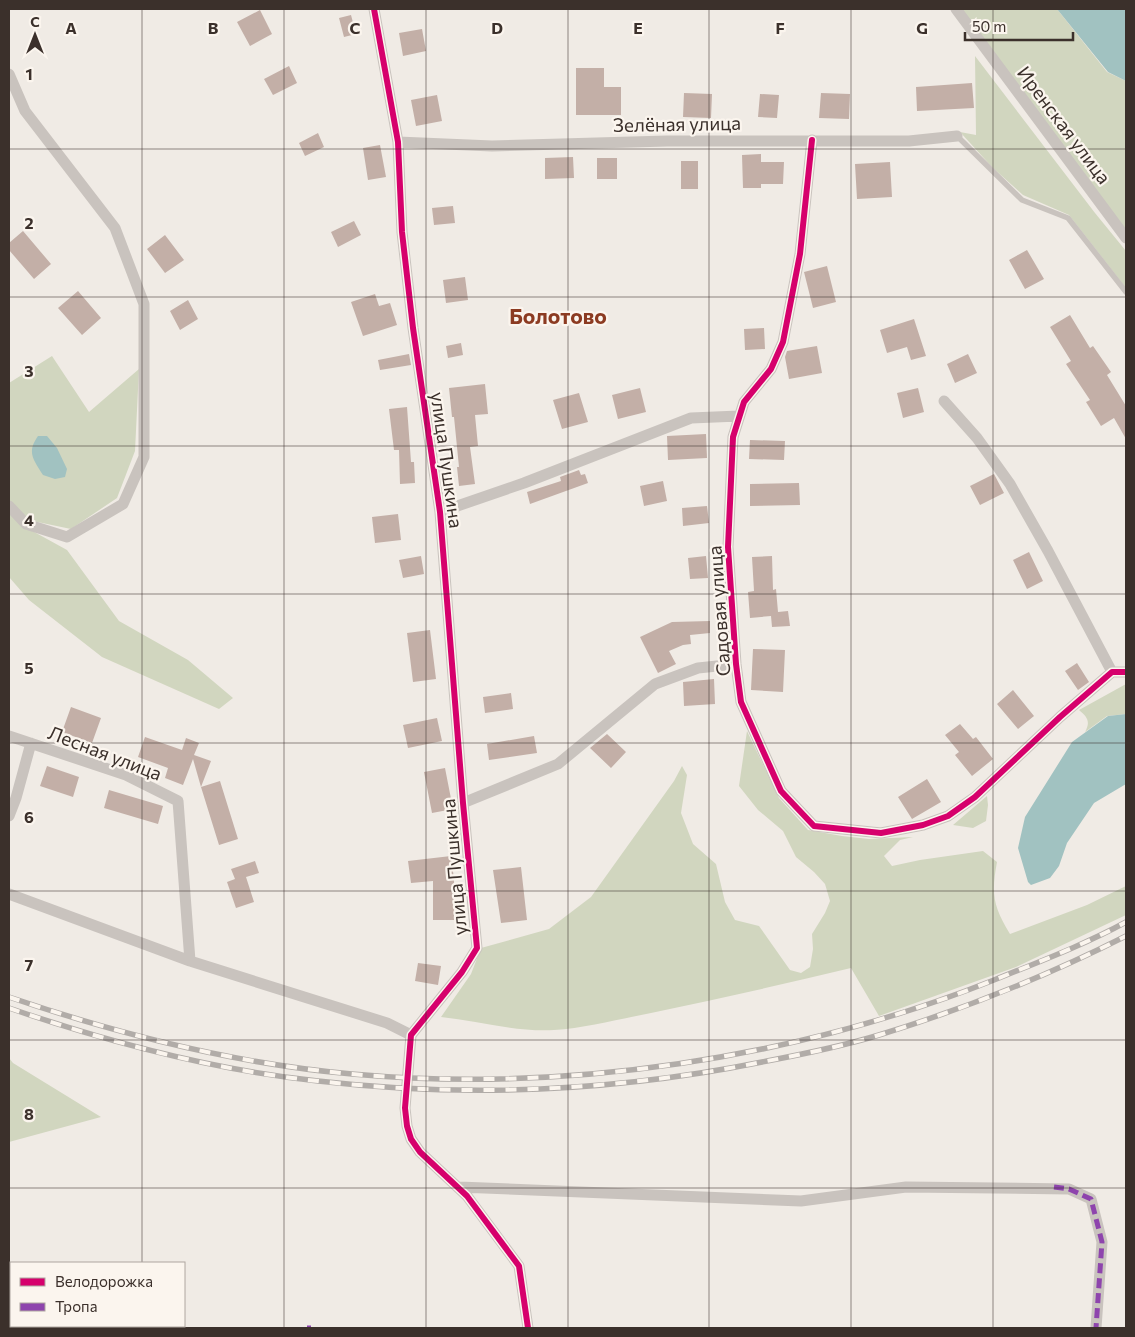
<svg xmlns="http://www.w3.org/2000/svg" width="1135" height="1337" font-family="Commissioner,sans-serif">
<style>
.green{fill:#d1d6bf}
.water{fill:#a1c2c1}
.building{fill:#c3afa7}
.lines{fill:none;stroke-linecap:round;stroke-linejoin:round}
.service{stroke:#c9c3be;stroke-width:5.5}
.minor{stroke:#c9c3be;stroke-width:11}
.rail-casing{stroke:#b1aca8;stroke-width:5.5}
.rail{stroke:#fbf5ee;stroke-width:4;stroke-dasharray:11;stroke-linecap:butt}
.quiet{stroke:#8e44ad;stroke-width:5;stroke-dasharray:10 5;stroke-linecap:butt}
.cycleway-casing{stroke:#fbf5ee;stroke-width:9}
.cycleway{stroke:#d6006c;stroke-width:6}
.grid{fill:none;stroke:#3b302b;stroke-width:1;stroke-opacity:0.55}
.labels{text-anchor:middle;stroke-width:4.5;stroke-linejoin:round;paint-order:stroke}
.street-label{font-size:19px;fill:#3b302b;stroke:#fbf5ee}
.quarter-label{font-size:21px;font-weight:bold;fill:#8c3b22;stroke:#fbf5ee}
.grid-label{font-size:16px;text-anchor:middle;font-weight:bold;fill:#3b302b;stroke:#fbf5ee;stroke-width:4.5;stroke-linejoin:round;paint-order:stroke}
</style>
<rect width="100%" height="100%" fill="#f0ebe5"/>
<!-- green -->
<path class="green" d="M958 9H1057L1107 72 1126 81V237Z
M975 56 1095 213 1126 251V288L1069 215 1023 195 992 167 960 132 976 135Z
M52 356 89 412 139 369 135 451 117 498 71 529 28 520 9 500V383Z
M9 511 27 528 67 550 119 621 188 660 233 698 219 709 102 657 29 600 9 577Z
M1126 684V714L1107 716 1085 732C1091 721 1087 717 1079 710Z
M747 731 779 798 808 830 842 836 869 839 913 837 900 840 884 856 892 866 920 860 983 851 997 862C991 894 993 906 1010 934L1087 905 1126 886V915L1016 967 879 1016 851 968C785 984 718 999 651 1013 619 1019 586 1028 554 1030 516 1032 478 1021 441 1017L471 974 481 948 549 929 591 897 674 781 682 766 687 775 681 813 693 844 716 864 725 902 735 920 759 926 790 970 801 973 810 967 813 949 812 934 825 913 830 901 825 884 814 872 796 857 783 831 758 810 739 786Z
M987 796 988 805 986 821 973 828 953 825Z
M9 1058 13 1063 101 1117 9 1142Z"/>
<!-- water -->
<path class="water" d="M1057 9H1126V81L1108 72Z
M38 436H47L57 448 67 469 65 477 55 479 43 475C34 460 26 453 38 436Z
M1126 714V784L1094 803 1067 843 1059 866 1050 878 1031 885 1028 882 1018 848 1025 817 1072 742 1108 716Z"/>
<!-- building -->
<path class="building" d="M260 10 272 34 250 46 237 22Z
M351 15 356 34 344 37 339 18Z
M422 29 426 51 403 56 399 33Z
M289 66 297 83 273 95 264 79Z
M576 68H604V87H621V115H576Z
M972 83 974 108 917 111 916 87Z
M684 93 712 94 711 118 683 117Z
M821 93 850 94 849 119 819 118Z
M760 94 779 95 777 118 758 117Z
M437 95 442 121 416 126 411 100Z
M318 133 324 147 305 156 299 143Z
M380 145 386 177 368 180 363 148Z
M761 154V162H784L783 184H761V188H743L742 155Z
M573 157 574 178 545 179V158Z
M597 158H617V179H597Z
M681 161H698V189H681Z
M890 162 892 197 857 199 855 164Z
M453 206 455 223 434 225 432 208Z
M354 221 361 235 338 247 331 232Z
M23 231 51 264 34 279 9 250V243Z
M165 235 184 260 165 273 147 249Z
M1027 250 1044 279 1025 289 1009 260Z
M827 266 836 302 813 308 804 272Z
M465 277 468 300 446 303 443 280Z
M78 291 101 318 82 335 58 308Z
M375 294 379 306 390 303 397 325 363 336 351 302Z
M188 300 198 319 180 330 170 311Z
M1070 315 1090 348 1093 346 1111 372 1107 375 1126 406V439L1114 418 1101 426 1086 402 1090 400 1066 364 1071 361 1050 327Z
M914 319 926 356 911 360 907 347 887 353 880 330Z
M764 328 765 349 745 350 744 329Z
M461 343 463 355 448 358 446 346Z
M817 346 822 373 789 379 785 357 787 351Z
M409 354 411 365 380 370 378 360Z
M968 354 977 373 955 383 947 364Z
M485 384 488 414 475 415 478 446 470 447 475 484 459 486 457 467H459L454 417H452L449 388Z
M640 388 646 412 618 419 612 395Z
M918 388 924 412 903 418 897 393Z
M579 393 588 422 562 429 553 400Z
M407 407 411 462H414L415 483 400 484 399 450H394L389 409Z
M706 434 707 458 668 460 667 436Z
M750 440 785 441 784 460 749 459Z
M579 470 581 475 585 474 588 483 530 504 527 492 561 481 560 477Z
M994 474 1004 493 980 505 970 486Z
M663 481 667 501 644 506 640 486Z
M799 483 800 505 750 506V484Z
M707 506 709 523 683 526 682 508Z
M398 514 401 540 375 543 372 517Z
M1029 552 1043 581 1027 589 1013 560Z
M421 556 424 574 403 578 399 560Z
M706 556 708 578 690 579 688 558Z
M772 556 773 590 776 589 778 612 788 611 790 626 772 627 771 616 750 618 748 592 754 591 752 557Z
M710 621V633L690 635 691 644 683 645 669 651 676 664 658 673 640 637 672 622Z
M430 630 436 679 413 682 407 633Z
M753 649 785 650 783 692 751 690Z
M1077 663 1089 682 1078 690 1065 671Z
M714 679 715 704 684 706 683 682Z
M1013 690 1034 716 1018 729 997 704Z
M511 693 513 709 485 713 483 697Z
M71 707 101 718 92 743 62 732Z
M437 718 442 741 408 748 403 725Z
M960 724 973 739 976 737 993 759 972 776 955 755 959 752 945 735Z
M607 734 626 752 611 768 590 748Z
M534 736 537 753 489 760 487 744Z
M145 737 182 750 186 738 199 743 194 755 211 761 201 787 193 759 183 785 165 778 168 768 138 757Z
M47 766 79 777 73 797 40 786Z
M445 768 453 809 432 813 424 772Z
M927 779 941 802 912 819 898 797Z
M220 781 238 839 219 845 201 787Z
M109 790 163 806 158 824 104 808Z
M451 856 454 879V920H433V881L411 883 408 861Z
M255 861 259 873 246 877 254 902 236 908 227 882 235 879 231 869Z
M521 867 527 920 501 923 493 870Z
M418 963 441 966 438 985 415 981Z"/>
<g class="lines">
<!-- service -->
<path class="service" d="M957 136 1022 200 1068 218 1126 292"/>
<!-- minor -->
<path class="minor" d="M374 9 398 142 402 232 413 328 440 512 463 803 477 948 462 972 411 1035 405 1108 407 1126 411 1139 420 1152 467 1196 519 1266 528 1328
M956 9 1126 238
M9 74 25 111 115 228 144 304V457L123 504 67 537 26 524 9 506
M812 140 800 254 783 342 771 369 744 402 733 437 728 547 736 664 741 702 781 791 814 826 881 833 923 825 948 816 975 797 1060 717 1112 672H1126
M398 142 492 146 667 141H909L957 136
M944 401 977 438 1010 484 1048 551 1112 672
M440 512 524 483 691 418 739 416
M9 736 126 775 178 801 190 961
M463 803 558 764 655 684 698 668 736 664
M9 816 16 798 31 743
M9 894 190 961 387 1023 411 1035
M459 1187 801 1201 906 1187 1069 1189 1091 1199 1102 1242 1096 1328"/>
<defs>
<path id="rail" d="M9 997C118 1034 237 1064 352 1074 566 1093 795 1059 994 980 1038 962 1084 945 1126 922
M9 1008C108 1042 213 1070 318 1081 467 1098 620 1091 767 1061 804 1054 843 1046 879 1035 964 1009 1047 976 1126 936"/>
</defs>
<!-- rail casing -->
<use href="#rail" class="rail-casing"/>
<!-- rail -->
<use href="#rail" class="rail"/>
<!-- quiet -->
<path class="quiet" d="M1054 1187 1069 1189 1091 1199 1102 1242 1096 1328
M307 1328H311"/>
<defs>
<path id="cycleway" d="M374 9 398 142 402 232 413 328 440 512 463 803 477 948 462 972 411 1035 405 1108 407 1126 411 1139 420 1152 467 1196 519 1266 528 1328
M812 140 800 254 783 342 771 369 744 402 733 437 728 547 736 664 741 702 781 791 814 826 881 833 923 825 948 816 975 797 1060 717 1112 672H1126"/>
</defs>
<!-- cycleway casing -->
<use href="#cycleway" class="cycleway-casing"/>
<!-- cycleway -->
<use href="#cycleway" class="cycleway"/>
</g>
<!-- grid -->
<path class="grid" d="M142 9V1263M284 9V1328M426 9V1328M568 9V1328M709 9V1328M851 9V1328M993 9V1328M9 149H1126M9 297H1126M9 446H1126M9 594H1126M9 743H1126M9 891H1126M9 1040H1126M9 1188H1126M142 1326V1328"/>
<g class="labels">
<!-- street labels -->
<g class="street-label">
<text transform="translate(677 124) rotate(-1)" y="7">Зелёная улица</text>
<text transform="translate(1064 125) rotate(53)" y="7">Иренская улица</text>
<text transform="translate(447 460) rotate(82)" y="7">улица Пушкина</text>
<text transform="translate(719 611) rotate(-94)" y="7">Садовая улица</text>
<text transform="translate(105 753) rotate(21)" y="7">Лесная улица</text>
<text transform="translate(454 867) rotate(-95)" y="7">улица Пушкина</text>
</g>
<!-- quarter labels -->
<g class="quarter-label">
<text x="558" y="324">Болотово</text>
</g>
</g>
<g class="grid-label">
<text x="71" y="34">A</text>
<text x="213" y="34">B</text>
<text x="355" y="34">C</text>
<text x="497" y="34">D</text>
<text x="638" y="34">E</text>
<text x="780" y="34">F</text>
<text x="922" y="34">G</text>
<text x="29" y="80">1</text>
<text x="29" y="229">2</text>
<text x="29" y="377">3</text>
<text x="29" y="526">4</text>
<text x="29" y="674">5</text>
<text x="29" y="823">6</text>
<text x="29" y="971">7</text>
<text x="29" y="1120">8</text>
</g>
<!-- border -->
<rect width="1135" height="1337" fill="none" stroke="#3b302b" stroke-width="20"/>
<!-- legend -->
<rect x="10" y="1262" width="175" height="65" fill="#fbf5ee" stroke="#aea6a0"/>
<rect x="20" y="1278" width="25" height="8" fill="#d6006c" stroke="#aea6a0"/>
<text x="55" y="1287" font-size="15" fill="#3b302b">Велодорожка</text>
<rect x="20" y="1303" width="25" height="8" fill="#8e44ad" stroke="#aea6a0"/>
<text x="55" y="1312" font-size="15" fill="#3b302b">Тропа</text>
<!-- north arrow -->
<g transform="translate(35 35)" stroke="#fbf5ee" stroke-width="4" paint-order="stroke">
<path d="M0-4L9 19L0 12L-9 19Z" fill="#3b302b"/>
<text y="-8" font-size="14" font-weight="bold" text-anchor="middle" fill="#3b302b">С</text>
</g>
<!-- scale -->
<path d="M965 32v8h108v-8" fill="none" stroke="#3b302b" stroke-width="2.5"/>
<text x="972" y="32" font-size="15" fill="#3b302b" stroke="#fbf5ee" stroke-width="4" paint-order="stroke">50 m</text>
</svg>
